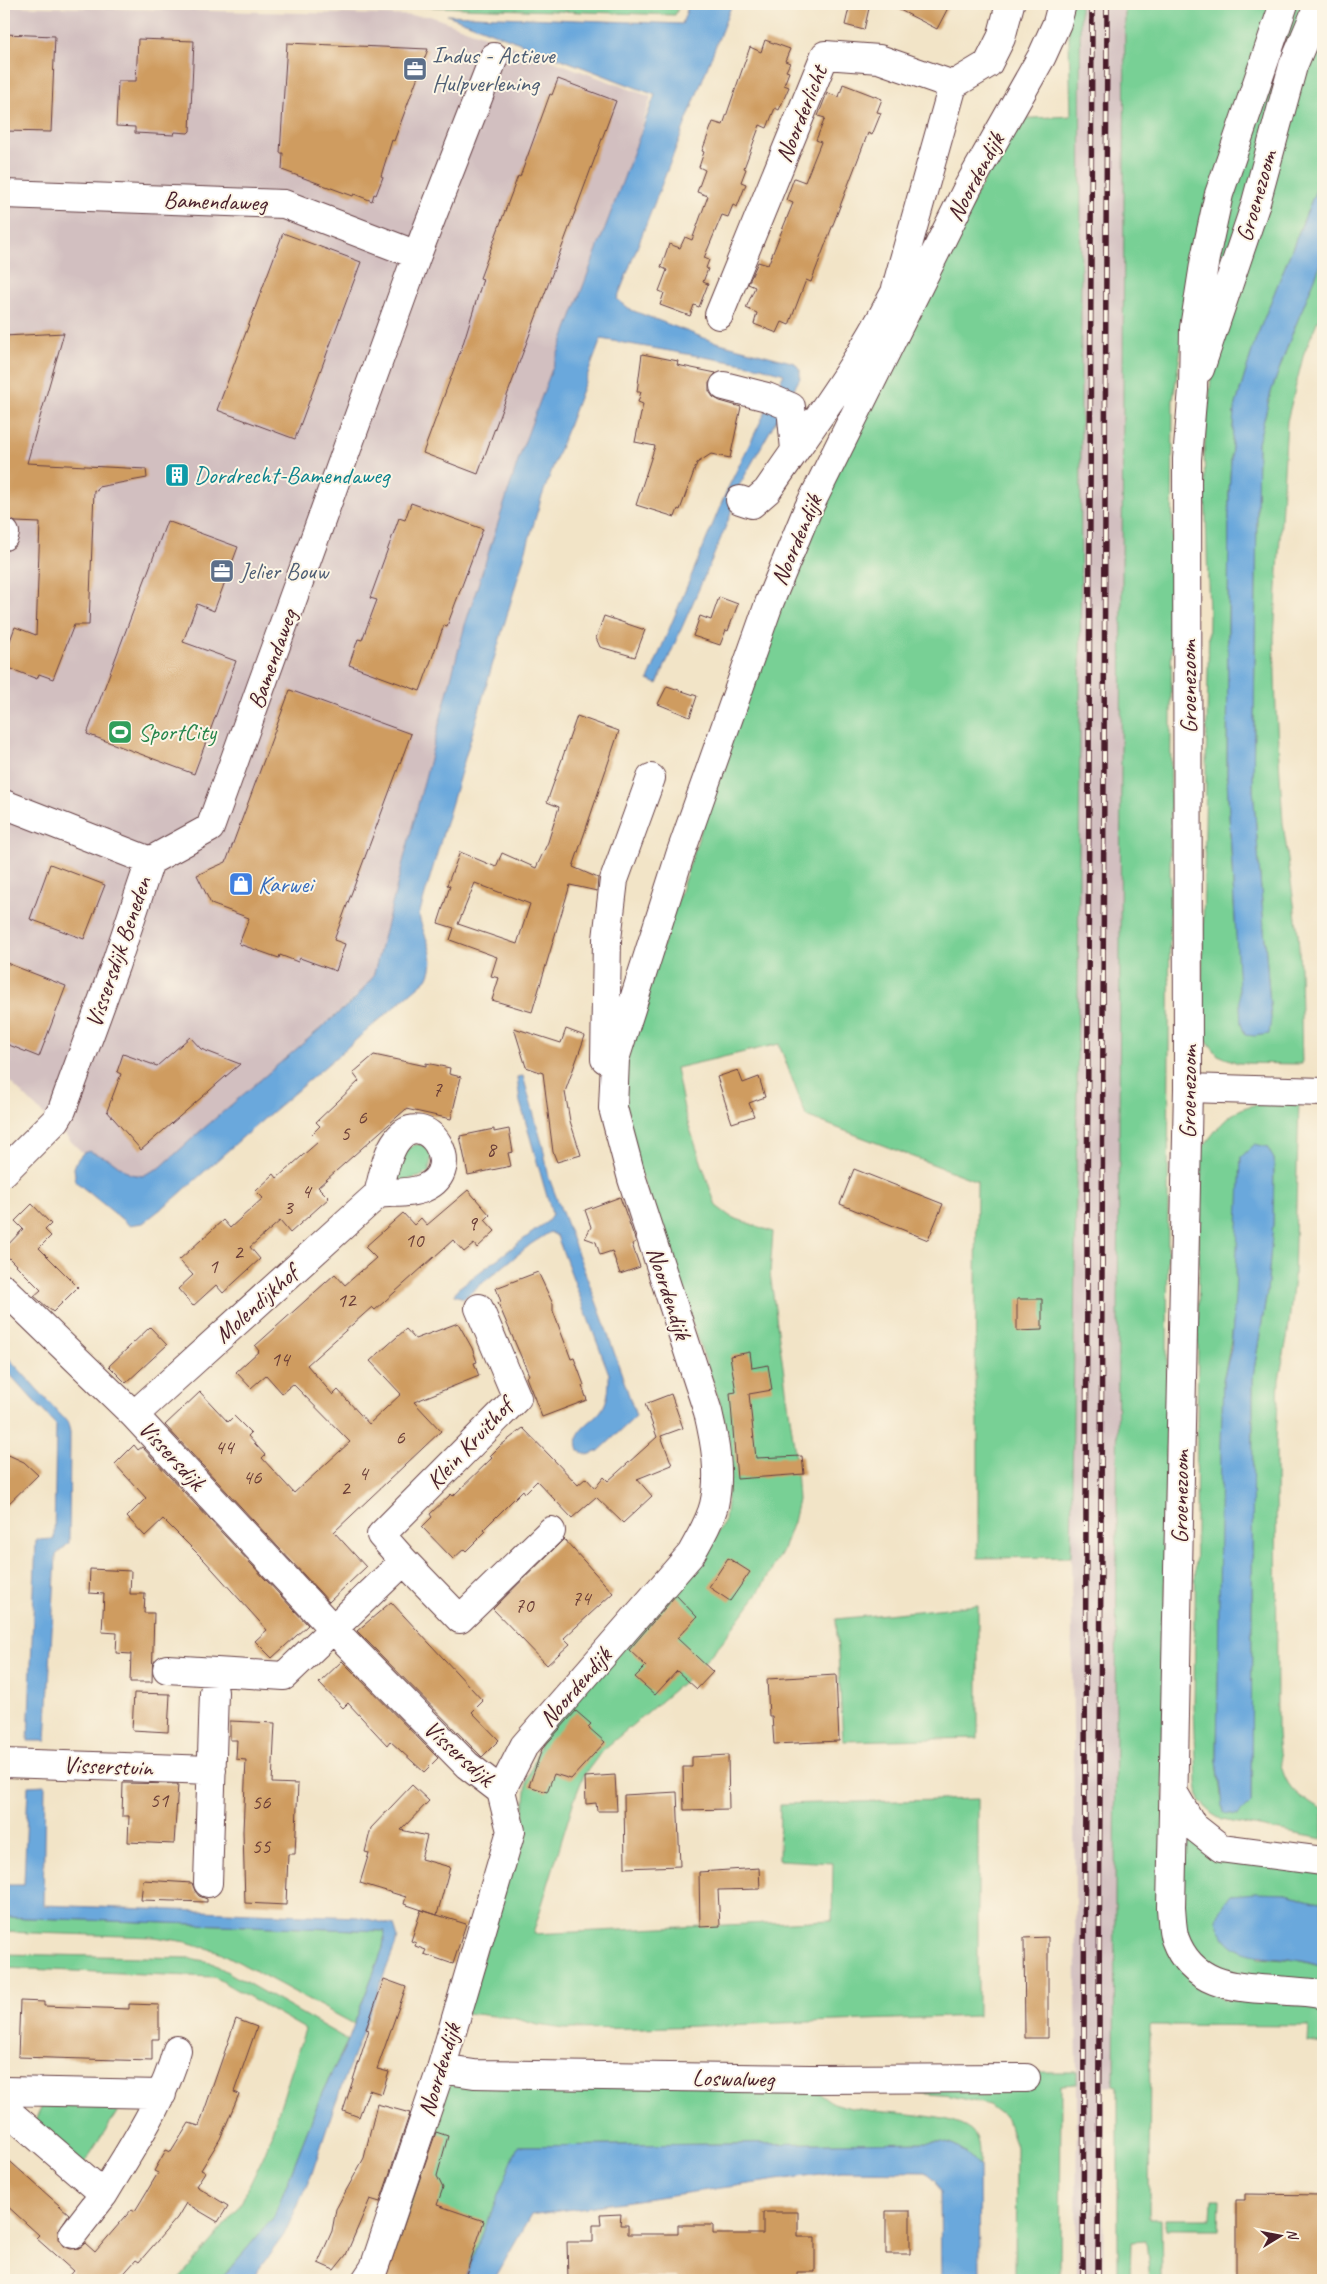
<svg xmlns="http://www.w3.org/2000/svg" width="1327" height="2284" font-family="Caveat,sans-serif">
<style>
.industrial{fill:#d2bfc0}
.green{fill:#78d095;stroke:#617860;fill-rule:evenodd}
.water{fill:#6aa8dc;stroke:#5a6484}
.building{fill:#cf9c60;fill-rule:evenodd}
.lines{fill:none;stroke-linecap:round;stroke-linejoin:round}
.minor-casing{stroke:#633d42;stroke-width:30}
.minor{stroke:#fff;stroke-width:28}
.rail-casing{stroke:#4a1f2b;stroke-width:5.5}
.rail{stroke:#fcf5e5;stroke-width:4;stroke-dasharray:11;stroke-linecap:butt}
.labels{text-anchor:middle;stroke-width:4;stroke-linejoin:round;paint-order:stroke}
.number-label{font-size:21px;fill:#6b3e38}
.service-label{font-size:24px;fill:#4e5e75;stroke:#fcf5e5;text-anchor:start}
.street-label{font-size:24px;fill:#4a1f2b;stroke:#fcf5e5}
.culture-label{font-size:24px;fill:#0d838f;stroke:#fcf5e5;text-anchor:start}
.leisure-label{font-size:24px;fill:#27864d;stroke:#fcf5e5;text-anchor:start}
.shop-label{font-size:24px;fill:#366cbe;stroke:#fcf5e5;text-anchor:start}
</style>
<rect width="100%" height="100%" fill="#fcf5e5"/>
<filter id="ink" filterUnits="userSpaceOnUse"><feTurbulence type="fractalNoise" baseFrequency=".02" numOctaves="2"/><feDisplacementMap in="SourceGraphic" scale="10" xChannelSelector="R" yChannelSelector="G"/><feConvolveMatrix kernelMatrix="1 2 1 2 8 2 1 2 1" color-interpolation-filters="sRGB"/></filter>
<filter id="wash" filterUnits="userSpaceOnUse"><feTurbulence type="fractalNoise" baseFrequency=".0096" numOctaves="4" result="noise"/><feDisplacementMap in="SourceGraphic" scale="20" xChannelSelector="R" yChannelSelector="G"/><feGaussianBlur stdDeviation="1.12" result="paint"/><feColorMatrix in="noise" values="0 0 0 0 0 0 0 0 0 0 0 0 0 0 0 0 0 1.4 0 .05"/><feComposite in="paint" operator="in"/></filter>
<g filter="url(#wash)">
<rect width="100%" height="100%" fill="#f2e4c7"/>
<!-- industrial -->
<path class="industrial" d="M1080 4H1125L1114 2085 1104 2086 1103 2280H1076L1077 2072 1071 1557 1076 1232 1081 482Z
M4 6 430 16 651 97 378 977 129 1198 4 1076Z"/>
<!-- green -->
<path class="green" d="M346 4H680L675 15Z
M1068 4H1080C1083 521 1079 1039 1071 1557L978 1558V1420L975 1392 977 1181 806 1116 779 1044 676 1068 685 1114 716 1206 731 1217 773 1232 770 1273 795 1453 798 1500 793 1522 782 1552 757 1595 722 1642 695 1672 603 1750 584 1775 574 1800 533 1934 832 1920 833 1863 779 1860 780 1804 978 1799V2016L641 2028 565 2029 538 2025 513 2018 466 2013 522 1828 527 1782 544 1731 702 1558 725 1520 731 1466 729 1440 719 1400 622 1120 623 1064 791 561 1015 119 1071 116Z
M1125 4H1275L1196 250 1173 400 1164 1857 1200 1986 1224 2000 1302 2004 1323 2010V2044L1308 2042 1309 2026 1150 2025 1149 2219H1161L1162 2280H1150L1146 2241 1131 2242 1130 2280H1118V2086L1114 2085Z
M1296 4H1312L1206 332 1222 221Z
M1323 15V172L1255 341 1234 411 1229 493 1227 779 1235 920 1271 1018 1253 788 1258 443 1271 392 1292 334 1323 258V308L1304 353 1287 421 1274 638 1276 710 1283 823 1298 933 1300 968 1302 1064 1238 1063 1218 1055 1201 1033 1209 616 1204 452 1211 377 1229 305 1300 71Z
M1299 1101 1294 1277 1288 1333 1279 1380 1276 1440 1277 1734C1280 1761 1280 1785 1306 1800 1311 1804 1317 1808 1323 1810V1839L1222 1820 1212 1814 1200 1801 1197 1784 1194 1707 1200 1151C1234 1104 1243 1103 1299 1101ZM1241 1157 1274 1159 1273 1224 1267 1292 1253 1376 1251 1802 1221 1796 1217 1760 1223 1380C1241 1308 1239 1231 1241 1157Z
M418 1144 425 1146 432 1152 429 1172 419 1177 392 1183C398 1166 398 1149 418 1144Z
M978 1605V1738L843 1741 836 1619Z
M1182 1828 1323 1874V1903L1285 1894 1231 1895 1258 1957 1297 1960 1323 1967V1988L1224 1972 1208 1962 1196 1950 1185 1928Z
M4 1917 385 1931 383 1948 354 2024 220 1952 187 1942 155 1937 4 1932Z
M4 1954 189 1958 210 1962 348 2040 322 2093 274 2217 220 2280H178L238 2209 265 2153 305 2029 214 1977 4 1968Z
M1029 2072H1077V2084L1061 2085 1060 2280H1015L1016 2147 1007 2119 989 2105 951 2096 824 2084Z
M464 2082 809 2084C816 2089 823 2097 830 2101 859 2118 963 2107 976 2137 980 2146 979 2158 979 2167 969 2154 960 2147 943 2142L519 2146 464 2280H376L448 2085Z
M44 2102 121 2106 82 2167 34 2123Z
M1212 2199H1220L1219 2229H1167L1165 2219H1211Z"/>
<!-- water -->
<path class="water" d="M689 4H732L617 299 631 310 712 341 795 363 800 370V378L735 493 730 516 713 557 657 684 648 680 727 490 784 374 761 367 601 339 541 499 419 915C423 938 440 956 427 979L244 1136 175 1198 143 1223 129 1225 76 1182 74 1168 77 1160 83 1153 89 1151 111 1160 130 1174 142 1176 161 1167 196 1135 356 998 373 977 465 625 522 449 655 95 447 15 682 24Z
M1323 172V258L1292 334 1271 392 1258 443 1253 788 1271 1018 1269 1034 1255 1036 1245 1035 1241 1024 1227 779 1229 493 1234 411 1255 341Z
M523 1076 543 1147 549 1178 602 1317 636 1416 599 1451 588 1455 579 1451C571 1426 595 1424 604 1406 609 1396 609 1384 609 1374L557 1236 550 1232 531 1244 464 1298 454 1295 457 1289 548 1221 552 1214 520 1102 517 1077Z
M1255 1144 1267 1147 1274 1159 1273 1224 1267 1292 1253 1376 1251 1802 1238 1815 1224 1813 1217 1760 1221 1443 1223 1380 1231 1349 1235 1296 1241 1157Z
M4 1353 68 1423 70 1432 69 1543 56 1555 46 1741H28L36 1540 54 1539 56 1425 4 1368Z
M45 1785 43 1905 358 1917 394 1925 398 1938 335 2104 311 2176 284 2235 253 2277 254 2280H220L274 2217 322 2093 347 2043 383 1948 385 1931 4 1917V1885H24L28 1786Z
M1256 1893 1285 1894 1323 1903V1967C1314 1964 1305 1961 1296 1960 1261 1954 1228 1961 1216 1919L1225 1902 1231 1895Z
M943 2142C960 2147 969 2154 979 2167L980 2280H941L940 2193 936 2180 926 2172 841 2171 531 2215 494 2280H464L518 2146Z"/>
<g id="blocks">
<!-- building -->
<path class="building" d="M850 4H870L864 30 845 25Z
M888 4H950L937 29Z
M4 34 55 36 51 132 4 131Z
M138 39 194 41 190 131 188 133 175 132 174 135 135 133V127L116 126 118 81H136Z
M765 40 790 49 785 61 790 63 786 71 789 72 784 85 789 87 779 110 775 108 767 128 760 125 744 168 746 169 741 182 746 184 737 207 733 205 728 217 722 215 704 258 709 260 706 268 708 269 703 282 708 284 699 307 694 305 690 316 660 305 664 293 659 291 667 270 661 267 669 244 680 248 685 237 692 240 708 196 697 192 705 170 699 167 704 152 702 151 713 122 723 125 750 47 761 52Z
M287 43 428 49 394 141 392 140 381 176 383 177 376 195 374 194 372 201 354 194 353 196 282 170 283 153H280Z
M558 79 616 101 478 474 423 453 462 347 483 279 480 278 518 176 520 177 550 94 552 95Z
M843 84 882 99 877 112 881 113 872 135 868 133 811 282 806 280 789 325 782 322 777 333 754 324 757 313 746 308 755 287 748 284 758 262 768 265 793 203 786 200 794 178 805 182 821 142 816 140 825 118 818 116 827 93 839 97Z
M283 233 361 262 295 439 217 410Z
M64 333 27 463 146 469 147 478 98 487 97 491 94 490 89 625H74L53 679 39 674 37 679 4 666V657L15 627 36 635 40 523 16 522 4 518V336Z
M642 354 678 361 677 365 716 373 709 383V391L713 397 720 401 741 407 730 458 711 454 697 463 680 510 678 509 675 517 636 505 655 446 635 442 643 404 638 402 641 392H637Z
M411 503 483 529 447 626 444 625 420 691 349 665 358 639 362 640 377 600 370 598 399 518 405 520Z
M167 521 238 547 214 611 197 604 183 642 236 661 194 774 87 734Z
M719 597 738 604 728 631 726 630 720 645 693 636 700 616 711 620Z
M604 616 645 630 635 657 600 647 596 638Z
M667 686 697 696 690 717 658 704Z
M290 690 411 734 334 940 345 944 336 971 300 958 298 962 280 955 279 958 239 944 249 918 211 904 197 875 226 862Z
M577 716 619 731 573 867 598 878 597 891 570 885 532 1012 492 1000 499 978 491 976 497 957 450 940 454 928 438 923 450 886 447 885 460 852 496 867 502 853 536 868 548 842 559 807 547 802ZM475 883 530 904 517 944 458 924Z
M50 864 105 885 84 939 30 919Z
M4 962 66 986 39 1057 4 1043Z
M514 1028 561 1043 566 1029 585 1036 565 1092 570 1121 581 1155 557 1162 553 1152 543 1073 526 1067Z
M190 1037 201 1049 240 1064 141 1150 107 1111 121 1074 117 1072 123 1054 157 1066Z
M374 1055 426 1066V1063L450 1068 449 1074 461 1077 451 1119 406 1109 318 1187 329 1198 290 1233 280 1221 250 1247 260 1259 223 1293 216 1285 193 1306 178 1289 193 1275 179 1260 223 1220 230 1228 263 1198 256 1191 274 1174 277 1178 318 1142 311 1135 320 1126 316 1122 359 1081 353 1073Z
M738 1070 743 1083 759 1077 765 1097 749 1103 754 1116 732 1123 717 1077Z
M494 1129V1132L509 1129 513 1152 508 1153 511 1166 468 1175 460 1136Z
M854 1169 943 1204 928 1240 840 1204Z
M468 1190 490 1215 485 1220 495 1231 477 1248 474 1244 464 1252 453 1240 375 1310 372 1307 307 1365 333 1395 338 1390 369 1424 401 1394 370 1361 406 1329 415 1339 458 1323 472 1348 477 1362 474 1363 479 1376 414 1402 441 1431 334 1532 366 1567 329 1602 165 1425 200 1392 228 1422 234 1416 251 1433 248 1436 265 1455 262 1458 294 1493 350 1442 293 1384 282 1393 266 1375 251 1388 236 1372 259 1351 255 1346 335 1274 345 1285 376 1258 365 1247 403 1213 414 1225 421 1218 427 1225Z
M620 1197 636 1242 632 1244 640 1267 620 1274 612 1251 600 1255 596 1242 585 1238 591 1227 585 1210Z
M32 1204 51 1224 45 1230 51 1236 39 1248 78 1287 53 1312 34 1296 41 1290 4 1253V1249L23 1229 15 1221Z
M538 1272 553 1304V1311L571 1359 574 1358 584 1385 582 1386 587 1400 542 1417 526 1377 529 1375 498 1303 501 1302 496 1288Z
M1017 1299H1042V1330L1017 1331Z
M150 1327 167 1345 126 1383 109 1366Z
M750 1352 752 1368 768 1365 772 1390 749 1394 756 1458 802 1456 804 1474 737 1479 730 1393 736 1392 730 1356Z
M671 1394 683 1428 661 1436 672 1465 637 1479 652 1496 623 1523 596 1497 572 1518 537 1481 525 1493 523 1490 484 1529 486 1531 466 1551 464 1549 453 1559 422 1527 432 1517 430 1514 451 1494 453 1496 492 1458 490 1456 500 1446 523 1428 578 1485 586 1478 595 1488 604 1477 608 1481 657 1437 645 1404Z
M134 1445 138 1450 142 1447 308 1625 272 1658 255 1641 267 1630 205 1561 163 1519 145 1536 127 1517 146 1498 115 1464Z
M4 1453 24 1462 38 1475 4 1508Z
M564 1539 613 1593 564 1638 570 1644 547 1665 493 1609Z
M728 1558 750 1572 730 1601 709 1587Z
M90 1569 131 1571 130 1594H145L144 1613H154L152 1682H130L131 1654 116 1653 117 1633 102 1632 104 1594 89 1593Z
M676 1595 697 1617 677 1638 713 1672 697 1689 677 1671 655 1695 635 1677 646 1666 629 1650Z
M391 1602 483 1701 472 1712 499 1740 482 1757 357 1631Z
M342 1661 438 1758 424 1772 390 1741 387 1745 348 1703 343 1708 319 1683Z
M836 1675 839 1741 774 1744 772 1716H769L767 1679Z
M134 1693 170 1694 168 1732 132 1730Z
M576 1711 591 1724 588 1727 605 1742 571 1779 554 1774 547 1792 529 1786 542 1749Z
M230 1721 275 1723 272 1783 298 1784 295 1854H288L286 1905 245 1903 243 1831 246 1760 236 1759 237 1740H230Z
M728 1755 729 1809 684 1810 683 1767H692V1757Z
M615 1775 617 1811H597L596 1803 586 1804 585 1777Z
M123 1783 178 1784 174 1844 128 1842 129 1816H122Z
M412 1785 429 1801 401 1830 427 1836 421 1859 450 1867 437 1915 404 1904 406 1897 360 1883 369 1853 365 1852 371 1828Z
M677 1792 680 1866 625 1868 624 1795Z
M759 1868 760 1889 718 1890 720 1926 700 1927 699 1872Z
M143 1880 192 1883 195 1891 199 1896 207 1899V1902L141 1900Z
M421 1910 466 1924 453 1964 424 1954 426 1950 415 1946 416 1943 411 1941Z
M1048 1937V2038H1025L1024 1938Z
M384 1979 406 1987 377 2069 389 2072 382 2094 369 2090 359 2117 343 2111 369 2030 366 2029Z
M20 2001 44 2002V2006L129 2009V2004L159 2005V2039H152V2061L18 2057Z
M236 2019 257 2027 234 2092 239 2094 220 2139 201 2170 205 2172 196 2186 228 2206 218 2222 186 2203 177 2218 139 2262 136 2260 118 2280H65L73 2271 36 2238 39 2235 4 2203V2156L69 2214 58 2231V2239L63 2246 71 2249 79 2248 85 2243 95 2252 132 2209 135 2211 158 2173 154 2171 166 2150 171 2152 189 2123 199 2126Z
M377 2104 410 2113 380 2202 370 2199 346 2255 334 2270 318 2263 332 2231 336 2209 364 2158Z
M436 2132 448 2136 437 2176 443 2188 437 2205 484 2221 464 2280H385Z
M1245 2194 1323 2195V2280H1236V2200H1245Z
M886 2211H910V2254H886Z
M763 2212H798V2237H815V2272H797V2280H678V2277H627L628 2280H568L567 2242H593V2225H601L600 2215 621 2214 620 2225H628V2234H678V2225H713V2234H763Z"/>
</g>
</g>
<g filter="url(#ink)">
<use href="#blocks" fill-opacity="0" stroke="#633d42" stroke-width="1"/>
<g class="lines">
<defs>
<path id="minor" d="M1284 4 1219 194 1205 258 1194 328 1193 389 1187 459 1188 1088 1171 1908C1172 1918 1172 1930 1175 1939 1194 1991 1244 1987 1289 1991 1300 1992 1313 1992 1323 1995
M953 85 988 64 1001 38 1010 4
M4 194 284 204 417 255
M719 315 825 55 879 59 953 85 896 288 914 294
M1200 369 1255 206 1293 66 1319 4
M724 386 767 397 791 407 795 450
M740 500 752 504 767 491C811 427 858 365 893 296
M4 536 5 533
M4 804 150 861 115 966 62 1110 56 1120 4 1172
M150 861 210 828 417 255 494 57
M605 1059 607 939 614 880 651 778
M1188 1088 1323 1092
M4 1289 134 1415 332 1628 467 1765 501 1791
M134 1415 378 1194C392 1192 411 1194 424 1188 468 1169 425 1104 397 1140 386 1154 383 1177 378 1194
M404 1561 381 1535 517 1398 479 1308
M167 1669 284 1676 404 1561 460 1619 551 1531
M4 1763 212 1770
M1175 1795 1193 1826 1221 1848 1323 1861
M208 1883 214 1692
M441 2069 474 2074 810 2079 1026 2078
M4 2091 162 2094
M4 2108 104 2194C131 2148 163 2103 177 2050
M73 2234 104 2194
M366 2280 374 2268 441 2069 511 1831 501 1791 524 1746 691 1554C699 1539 710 1522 714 1505 721 1474 715 1442 708 1412L632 1179 613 1108 615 1059 681 852 770 601 807 511 968 187 1042 56 1057 23 1062 4"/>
</defs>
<!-- minor casing -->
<use href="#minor" class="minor-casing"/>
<!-- minor -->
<use href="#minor" class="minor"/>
<defs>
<path id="rail" d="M1083 2280 1092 4
M1098 2280 1107 4"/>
</defs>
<!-- rail casing -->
<use href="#rail" class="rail-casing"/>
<!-- rail -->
<use href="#rail" class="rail"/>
</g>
</g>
<!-- icons -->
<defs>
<symbol id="office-square" viewBox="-11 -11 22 22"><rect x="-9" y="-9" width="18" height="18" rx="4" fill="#5c6f8a" stroke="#fcf5e5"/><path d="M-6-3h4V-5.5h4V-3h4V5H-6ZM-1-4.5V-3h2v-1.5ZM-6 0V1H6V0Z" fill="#fff"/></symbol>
<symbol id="building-square" viewBox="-11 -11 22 22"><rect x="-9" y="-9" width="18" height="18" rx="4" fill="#0f9aa8" stroke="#fcf5e5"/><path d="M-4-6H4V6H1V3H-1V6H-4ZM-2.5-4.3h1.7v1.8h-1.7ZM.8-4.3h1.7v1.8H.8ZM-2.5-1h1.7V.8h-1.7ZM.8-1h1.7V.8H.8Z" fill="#fff"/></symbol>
<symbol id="stadium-square" viewBox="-11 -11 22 22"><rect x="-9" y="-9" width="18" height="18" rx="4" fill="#2e9e5b" stroke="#fcf5e5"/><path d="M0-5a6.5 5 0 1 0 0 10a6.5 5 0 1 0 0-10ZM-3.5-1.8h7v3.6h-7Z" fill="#fff"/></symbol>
<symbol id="shop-square" viewBox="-11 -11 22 22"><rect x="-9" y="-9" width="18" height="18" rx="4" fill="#3f7fe0" stroke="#fcf5e5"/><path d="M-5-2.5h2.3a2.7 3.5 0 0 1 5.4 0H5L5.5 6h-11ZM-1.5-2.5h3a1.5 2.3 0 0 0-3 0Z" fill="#fff"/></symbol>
</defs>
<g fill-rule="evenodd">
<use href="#office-square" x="401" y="55" width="28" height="28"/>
<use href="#building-square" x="163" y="461" width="28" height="28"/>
<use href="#office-square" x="208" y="557" width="28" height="28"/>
<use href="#stadium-square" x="106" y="718" width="28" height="28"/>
<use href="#shop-square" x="227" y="870" width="28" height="28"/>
</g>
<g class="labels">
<!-- number labels -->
<g class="number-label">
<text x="437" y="1096">7</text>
<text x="362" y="1124">6</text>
<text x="345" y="1140">5</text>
<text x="491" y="1156">8</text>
<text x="306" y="1198">4</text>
<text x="288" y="1214">3</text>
<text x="472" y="1230">9</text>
<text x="414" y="1247">10</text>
<text x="238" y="1259">2</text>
<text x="213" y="1273">1</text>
<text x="346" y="1307">12</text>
<text x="280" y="1366">14</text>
<text x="400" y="1444">6</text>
<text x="224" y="1454">44</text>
<text x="363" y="1480">4</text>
<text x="252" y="1484">46</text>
<text x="345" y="1495">2</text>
<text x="581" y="1605">74</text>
<text x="524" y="1612">70</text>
<text x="159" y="1807">51</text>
<text x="261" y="1809">56</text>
<text x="261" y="1853">55</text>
</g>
<!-- service labels -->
<g class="service-label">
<text x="432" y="63">Indus - Actieve<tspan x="432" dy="28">Hulpverlening</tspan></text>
<text x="240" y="579">Jelier Bouw</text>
</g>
<!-- street labels -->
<g class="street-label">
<text transform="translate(801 114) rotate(-68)" y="8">Noorderlicht</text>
<text transform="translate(975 177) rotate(-62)" y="8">Noordendijk</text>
<text transform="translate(1256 196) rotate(-74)" y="8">Groenezoom</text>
<text transform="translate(215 201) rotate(2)" y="8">Bamendaweg</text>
<text transform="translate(796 540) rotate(-67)" y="8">Noordendijk</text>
<text transform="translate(272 659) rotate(-70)" y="8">Bamendaweg</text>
<text transform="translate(1188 687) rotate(-90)" y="8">Groenezoom</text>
<text transform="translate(118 952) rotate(-71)" y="8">Vissersdijk Beneden</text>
<text transform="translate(1188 1092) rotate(-89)" y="8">Groenezoom</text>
<text transform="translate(669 1293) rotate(72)" y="8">Noordendijk</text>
<text transform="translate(256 1304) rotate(-42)" y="8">Molendijkhof</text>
<text transform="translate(469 1444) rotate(-47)" y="8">Klein Kruithof</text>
<text transform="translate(172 1455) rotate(47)" y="8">Vissersdijk</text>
<text transform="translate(1180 1497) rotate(-89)" y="8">Groenezoom</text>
<text transform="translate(575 1687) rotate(-49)" y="8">Noordendijk</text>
<text transform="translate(459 1753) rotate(42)" y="8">Vissersdijk</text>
<text transform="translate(108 1766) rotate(2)" y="8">Visserstuin</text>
<text transform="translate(439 2070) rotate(-73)" y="8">Noordendijk</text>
<text transform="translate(733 2078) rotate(1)" y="8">Loswalweg</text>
</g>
<!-- culture labels -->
<g class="culture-label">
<text x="194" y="483">Dordrecht-Bamendaweg</text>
</g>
<!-- leisure labels -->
<g class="leisure-label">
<text x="138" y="740">SportCity</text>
</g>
<!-- shop labels -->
<g class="shop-label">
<text x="258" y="892">Karwei</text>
</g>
</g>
<!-- margin -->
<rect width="1327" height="2284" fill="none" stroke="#fcf5e5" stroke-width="20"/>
<!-- north arrow -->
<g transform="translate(1280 2236) rotate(80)" stroke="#fcf5e5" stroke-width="4" paint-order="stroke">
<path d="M0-4L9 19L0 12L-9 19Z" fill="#4a1f2b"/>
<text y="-8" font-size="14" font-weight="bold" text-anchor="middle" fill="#4a1f2b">N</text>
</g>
</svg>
